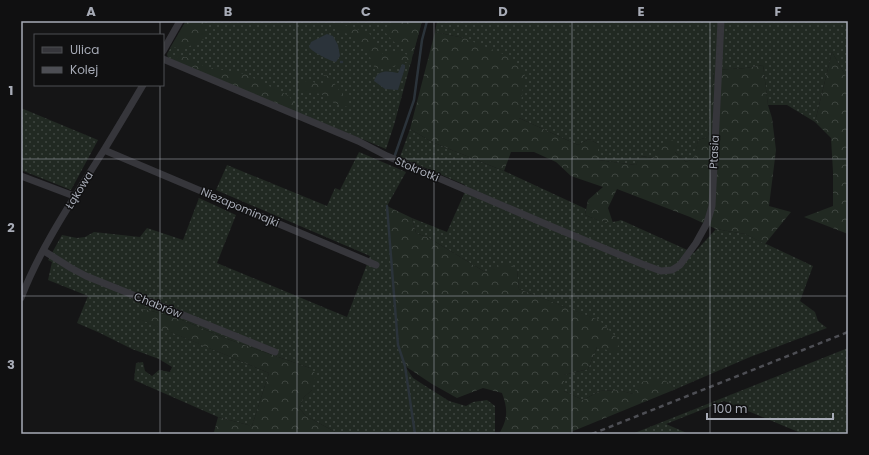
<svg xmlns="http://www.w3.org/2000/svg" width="869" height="455" font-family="Poppins,sans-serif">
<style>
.grass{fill:url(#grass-dots)}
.forest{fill:url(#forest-crowns)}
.water{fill:#2b333a}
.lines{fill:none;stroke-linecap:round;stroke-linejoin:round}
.stream{stroke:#2b333a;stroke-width:2.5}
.minor{stroke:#36363b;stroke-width:7}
.rail{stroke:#4d4e54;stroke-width:2.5;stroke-dasharray:5 4;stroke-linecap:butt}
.grid{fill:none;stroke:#a7abb6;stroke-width:1;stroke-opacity:0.55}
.labels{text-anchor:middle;stroke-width:3;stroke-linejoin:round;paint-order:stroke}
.street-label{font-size:11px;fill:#a7abb6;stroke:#101011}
.neatline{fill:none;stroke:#a7abb6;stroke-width:1.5}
.grid-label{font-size:13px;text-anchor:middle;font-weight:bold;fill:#a7abb6}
</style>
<defs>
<pattern id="grass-dots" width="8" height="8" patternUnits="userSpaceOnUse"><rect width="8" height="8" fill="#212922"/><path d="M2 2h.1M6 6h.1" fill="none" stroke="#3e4540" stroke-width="1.8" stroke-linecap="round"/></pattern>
<pattern id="forest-crowns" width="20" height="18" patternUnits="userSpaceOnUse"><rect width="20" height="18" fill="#212922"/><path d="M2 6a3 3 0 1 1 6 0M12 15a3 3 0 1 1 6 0" fill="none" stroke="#3e4540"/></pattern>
</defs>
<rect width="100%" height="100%" fill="#151516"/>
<!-- grass -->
<path class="grass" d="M186 21H422L394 125 386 149 168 59 167 54Z
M437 21H848V80L832 52 815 122 787 105H768L763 65 746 68 714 70 708 137 698 140 695 158 686 162 675 152 654 158 641 156 636 165 598 160V144L589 139 578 145 519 118 464 38 435 32Z
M21 108 98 140 71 190 21 170Z
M410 129 432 142 504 171 586 209 585 215C597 220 608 225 621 220L694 253 716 229 745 234 813 266 800 301 815 312 818 321 827 328 750 357 676 389 661 378 633 394 618 390 600 391 583 400 564 391V375L588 369 597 347 598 320 519 289 517 270 485 272 429 238 416 233 412 218 447 232 464 194 465 185 400 157Z
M359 152 406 172 387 206 405 366 413 378 449 401 466 406 473 402 487 400 495 406V434H339L306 416 299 408 304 397 312 390 310 368 230 340 177 318 144 309 140 319 269 373 252 426 218 417 134 380 136 363 143 362 145 371 152 376 159 370 170 372 172 367 159 359 132 349 100 333 77 323 88 296 48 280 52 262 48 260 62 235 77 238 85 237 94 232 140 237 147 228 183 240 199 198 236 215 217 263 347 317 370 256 216 190 227 165 327 206 335 188 340 190Z
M848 348V434H803L724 401 666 424 689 434H632Z"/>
<!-- forest -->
<path class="forest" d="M186 21H203L205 27 204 39C190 47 187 48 170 48Z
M393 21H422L413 54 394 42 383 30 384 28 393 24Z
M331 25H344L369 33 383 54C392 48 402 52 412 57L411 64 403 61 395 66 375 69C368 50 362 40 343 32 339 30 335 29 331 27Z
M435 32 464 38 508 56 525 73 519 118 578 145 589 139 598 144V160L636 165 640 156 654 158 665 139 675 141V152L686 162 694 158 698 140 708 137 714 70 746 68 763 65 768 105 772 118 776 150 769 206 791 212 765 244 745 234 716 229 690 217 617 189 608 208 613 223 600 221 585 215 588 200 603 187 571 176 556 162 534 152H511L504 171 432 142 410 129Z
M832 52 848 80V234L804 217 833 206V172L831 138 815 122Z
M178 57H186L206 67 245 74 289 96C293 103 298 106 300 113L168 59Z
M324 75 329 76 331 78 340 92 348 97 349 100 348 107 339 105 321 94 301 91 299 84C307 77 315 84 324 85L323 78Z
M387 206 412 218 416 233 429 238 485 272 507 261 517 270 519 289 599 320 621 342 614 352 597 347 588 369 564 375V391L583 400 600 391 619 390 633 394 640 382 662 378 676 389 566 434H499C508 419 508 409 502 393L483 388 457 398 432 384 405 366 398 345Z
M144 309 177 318 230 340 310 368 316 374 312 390 304 397 299 408 306 416 339 434H210L214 432 218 417 252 426 269 373 139 319V315Z"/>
<!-- water -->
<path class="water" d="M327 34 333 36 338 45 340 56 336 62C330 61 312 52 309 47L311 42Z
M402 64 405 65V68L398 90 385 89 374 81C377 69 389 71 398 73Z"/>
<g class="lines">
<!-- stream -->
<path class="stream" d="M341 62H342
M395 155 414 100 422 40 427 21
M387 206 398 345 405 366 415 434"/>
<!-- minor -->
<path class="minor" d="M163 51 180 21
M163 59 358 141 387 156 548 225 642 264 661 271 672 270 680 265 696 243 707 223 712 206 721 21
M104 150 376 265
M21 176 74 196
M44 251 71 268 86 276 275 352
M21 298C41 246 74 198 104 150 117 129 130 107 143 85"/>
<!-- rail -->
<path class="rail" d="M592 434 848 332"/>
</g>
<!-- grid -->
<path class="grid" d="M160 21V35M297 21V434M434 21V434M572 21V434M710 21V434M160 85V434M21 159H848M21 296H848"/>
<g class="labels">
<!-- street labels -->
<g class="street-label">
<text transform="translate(714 152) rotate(-87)" y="4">Ptasia</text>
<text transform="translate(417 169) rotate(23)" y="4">Stokrotki</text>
<text transform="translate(79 190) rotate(-58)" y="4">Łąkowa</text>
<text transform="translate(240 207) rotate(23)" y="4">Niezapominajki</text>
<text transform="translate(158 305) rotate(22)" y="4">Chabrów</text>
</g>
</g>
<!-- border -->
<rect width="869" height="455" fill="none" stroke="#101011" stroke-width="44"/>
<!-- legend -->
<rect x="34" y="34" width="130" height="52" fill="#101011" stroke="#4c4e53"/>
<rect x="42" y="47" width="20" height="6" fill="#36363b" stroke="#4c4e53"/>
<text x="70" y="54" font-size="12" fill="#a7abb6">Ulica</text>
<rect x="42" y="67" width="20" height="6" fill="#4d4e54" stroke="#4c4e53"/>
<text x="70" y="74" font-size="12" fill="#a7abb6">Kolej</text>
<!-- scale -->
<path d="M707 413v6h126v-6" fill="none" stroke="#a7abb6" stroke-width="2"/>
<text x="713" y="413" font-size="12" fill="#a7abb6" stroke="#101011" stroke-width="3" paint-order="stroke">100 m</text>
<rect x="22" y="22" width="825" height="411" class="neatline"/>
<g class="grid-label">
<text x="91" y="16">A</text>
<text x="228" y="16">B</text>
<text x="366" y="16">C</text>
<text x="503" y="16">D</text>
<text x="641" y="16">E</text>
<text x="778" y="16">F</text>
<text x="11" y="95">1</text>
<text x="11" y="232">2</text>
<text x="11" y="369">3</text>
</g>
</svg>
